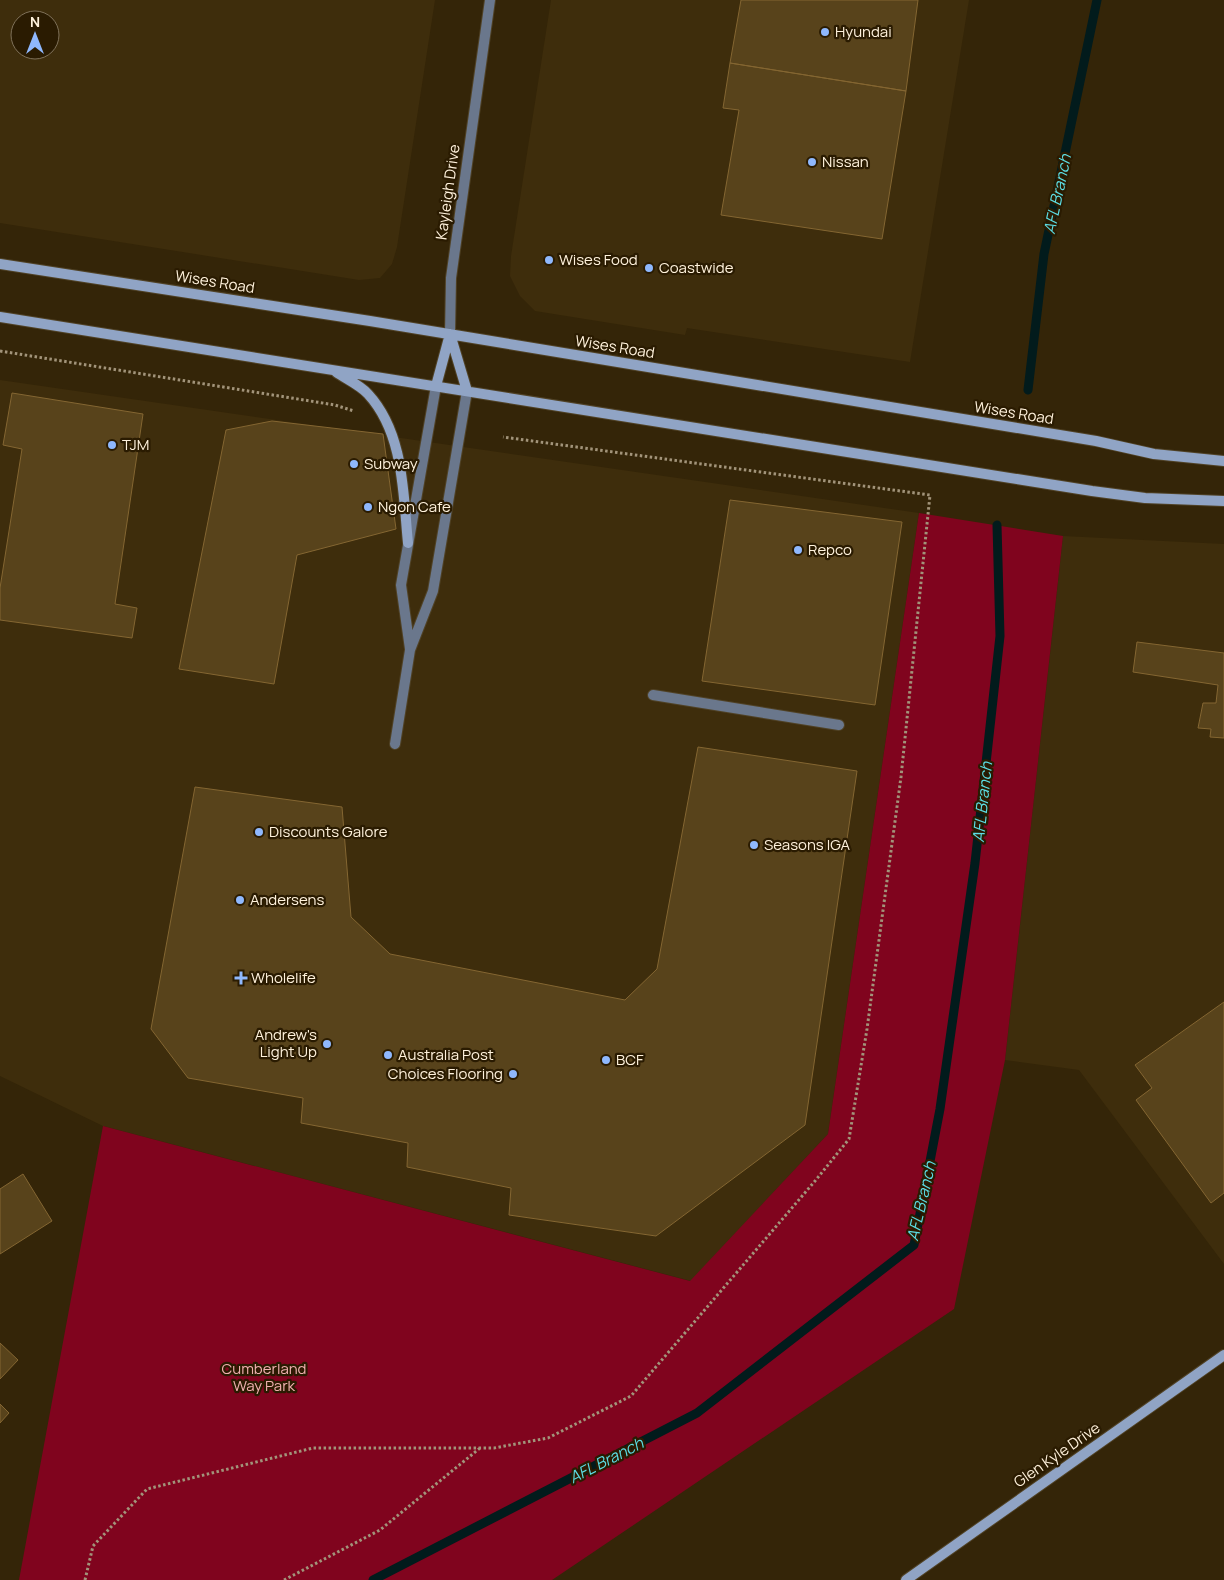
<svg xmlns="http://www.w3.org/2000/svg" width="1224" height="1580" font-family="Manrope,sans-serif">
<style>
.built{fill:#3e2d0c;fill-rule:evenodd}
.green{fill:#80041e}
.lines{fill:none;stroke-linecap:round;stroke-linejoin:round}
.stream{stroke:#021b1c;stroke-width:9}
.building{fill:#58431b;stroke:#846632}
.lane-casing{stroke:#504226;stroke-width:12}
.street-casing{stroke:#504226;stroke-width:12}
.secondary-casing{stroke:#504226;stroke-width:12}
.path{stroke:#a2947a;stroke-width:3;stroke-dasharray:2.5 2.5;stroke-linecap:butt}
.lane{stroke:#6a778c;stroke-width:10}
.street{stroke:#6a778c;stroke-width:10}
.secondary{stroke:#90a4c5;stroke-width:10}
.poi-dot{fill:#8fb8fd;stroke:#2a1b01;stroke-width:2}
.labels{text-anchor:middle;stroke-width:4.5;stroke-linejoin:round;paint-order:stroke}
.poi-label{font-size:15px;fill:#fff2dc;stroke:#2a1b01;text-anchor:start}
.street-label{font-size:15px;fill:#fff2dc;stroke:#2a1b01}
.park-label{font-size:15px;fill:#f0b0af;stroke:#2a1b01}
.water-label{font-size:16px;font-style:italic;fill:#5cdde4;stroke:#2a1b01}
</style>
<rect width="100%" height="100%" fill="#342508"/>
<!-- built -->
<path class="built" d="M0 0H435L397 247 392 264 380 278 359 280 0 223ZM20 20H50V50H20Z
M551 0H969L910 362 687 328 685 335 535 311 520 296 510 276 511 256Z
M0 380 919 513 828 1134 691 1281 103 1126 0 1076Z
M1063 536 1224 544V1264L1079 1070 1005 1060Z"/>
<!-- green -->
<path class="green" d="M919 513 1063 536 1005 1060 954 1309 552 1580H19L103 1126 690 1281 828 1134Z"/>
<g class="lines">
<!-- stream -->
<path class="stream" d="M1028 390 1044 254 1097 0
M373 1580 697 1413 914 1245 940 1109 975 863 1000 636 997 525"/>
</g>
<!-- building -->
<path class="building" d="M741 0H918L906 91 730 63Z
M730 63 906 91 882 239 721 215 739 110 723 108Z
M12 393 143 414 115 604 137 608 132 638 0 620V588L22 449 3 445Z
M272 421 383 434 396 529 297 555 274 684 179 669 226 430Z
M730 500 902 522 875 705 702 681Z
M1137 642 1224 653V738L1210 737 1211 729 1198 728 1203 703H1216L1218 685 1133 672Z
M698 747 857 771 805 1125 656 1236 509 1215 511 1188 407 1167 408 1143 301 1123 303 1098 188 1078 151 1029 195 787 342 807 351 917 390 954 625 1000 657 969Z
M1224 1002V1193L1211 1203 1136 1100 1152 1088 1135 1065Z
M23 1174 52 1221 0 1254V1189Z
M0 1343 18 1360 0 1379Z
M0 1404 9 1413 0 1423Z"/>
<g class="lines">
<defs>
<path id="lane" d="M653 695 839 725"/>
<path id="street" d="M450 334 451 278 490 0
M410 649 401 585 436 386
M395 744 410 650 433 591 467 391"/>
<path id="secondary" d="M0 264 370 321 1096 441 1154 454 1224 461
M0 317 1092 491 1145 498 1224 501
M450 334 467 391
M336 372C346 379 360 385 368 394 404 433 403 493 408 543
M436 386 450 334
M906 1580 1224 1355"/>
</defs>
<!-- lane casing -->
<use href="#lane" class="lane-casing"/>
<!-- street casing -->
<use href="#street" class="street-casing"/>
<!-- secondary casing -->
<use href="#secondary" class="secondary-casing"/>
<!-- path -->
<path class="path" d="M0 351 335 405 354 411
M85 1580 93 1546 147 1489 313 1448H494L548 1438 631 1396 815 1181 849 1139 867 1029 901 777 930 495 503 437
M284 1580 380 1530 480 1448"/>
<!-- lane -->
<use href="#lane" class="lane"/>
<!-- street -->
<use href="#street" class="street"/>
<!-- secondary -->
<use href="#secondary" class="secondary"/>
</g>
<!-- markers -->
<g class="poi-dot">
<circle cx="825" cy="32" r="5"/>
<circle cx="812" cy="162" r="5"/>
<circle cx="549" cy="260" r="5"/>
<circle cx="649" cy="268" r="5"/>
<circle cx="112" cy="445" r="5"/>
<circle cx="354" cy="464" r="5"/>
<circle cx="368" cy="507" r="5"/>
<circle cx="798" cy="550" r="5"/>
<circle cx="259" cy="832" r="5"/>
<circle cx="754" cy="845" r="5"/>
<circle cx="240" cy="900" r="5"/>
<path d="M238.5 970.5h5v5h5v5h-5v5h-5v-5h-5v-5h5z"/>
<circle cx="327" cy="1044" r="5"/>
<circle cx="388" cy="1055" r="5"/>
<circle cx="606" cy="1060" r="5"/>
<circle cx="513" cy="1074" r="5"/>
</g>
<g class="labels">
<!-- poi labels -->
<g class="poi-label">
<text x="835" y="37">Hyundai</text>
<text x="822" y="167">Nissan</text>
<text x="559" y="265">Wises Food</text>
<text x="659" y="273">Coastwide</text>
<text x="122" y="450">TJM</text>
<text x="364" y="469">Subway</text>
<text x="378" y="512">Ngon Cafe</text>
<text x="808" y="555">Repco</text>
<text x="269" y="837">Discounts Galore</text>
<text x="764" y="850">Seasons IGA</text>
<text x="250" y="905">Andersens</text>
<text x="251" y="983">Wholelife</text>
<text x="317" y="1040" text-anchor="end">Andrew's<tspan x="317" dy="17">Light Up</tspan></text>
<text x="398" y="1060">Australia Post</text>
<text x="616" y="1065">BCF</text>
<text x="503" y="1079" text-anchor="end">Choices Flooring</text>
</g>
<!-- street labels -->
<g class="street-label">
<text transform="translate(448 192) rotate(-82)" y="5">Kayleigh Drive</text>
<text transform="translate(215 282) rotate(9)" y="5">Wises Road</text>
<text transform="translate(615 347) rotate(9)" y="5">Wises Road</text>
<text transform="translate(1014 413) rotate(9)" y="5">Wises Road</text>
<text transform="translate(1057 1455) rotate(-35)" y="5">Glen Kyle Drive</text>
</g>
<!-- park labels -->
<g class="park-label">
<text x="264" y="1374">Cumberland<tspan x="264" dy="17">Way Park</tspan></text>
</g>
<!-- water labels -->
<g class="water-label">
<text transform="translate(1057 194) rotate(-78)" y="6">AFL Branch</text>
<text transform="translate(982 802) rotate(-84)" y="6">AFL Branch</text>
<text transform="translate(921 1201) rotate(-77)" y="6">AFL Branch</text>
<text transform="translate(606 1460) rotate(-27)" y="6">AFL Branch</text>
</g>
</g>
<!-- north arrow -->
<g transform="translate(35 35)"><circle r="24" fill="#2a1b01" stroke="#7f7159"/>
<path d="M0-4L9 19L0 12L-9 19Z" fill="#8fb8fd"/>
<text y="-8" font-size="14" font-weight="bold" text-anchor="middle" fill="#fff2dc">N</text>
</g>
</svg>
